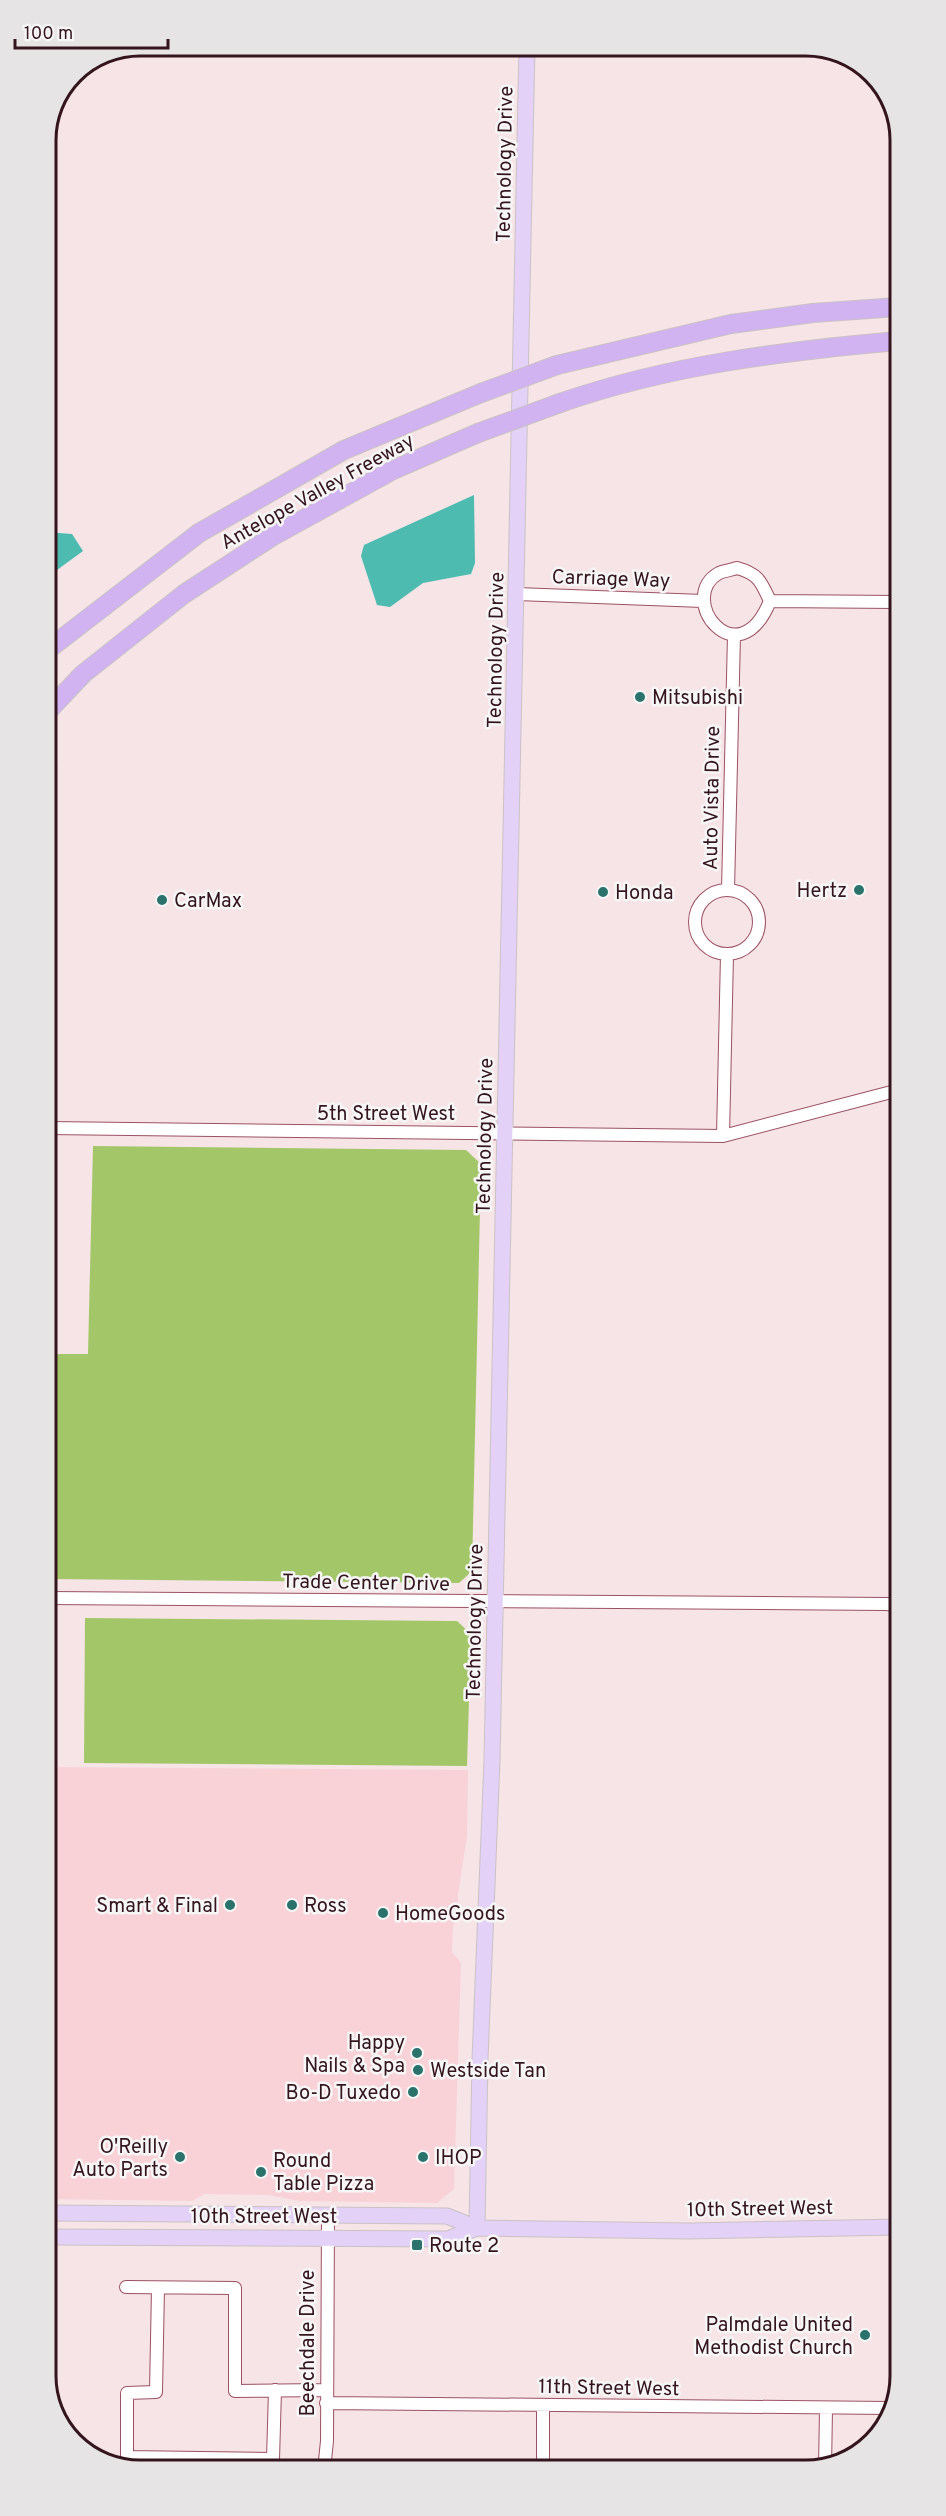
<svg xmlns="http://www.w3.org/2000/svg" width="946" height="2516" font-family="Overpass,sans-serif">
<style>
.built{fill:#f9d2d8}
.green{fill:#a3c768}
.water{fill:#4dbbb0}
.lines{fill:none;stroke-linecap:round;stroke-linejoin:round}
.minor-casing{stroke:#9c5163;stroke-width:14}
.major-casing{stroke:#cac2c4;stroke-width:17}
.highway-casing{stroke:#cac2c4;stroke-width:20}
.minor{stroke:#fff;stroke-width:12}
.major{stroke:#e3d1f7;stroke-width:15}
.highway{stroke:#d1b3f2;stroke-width:18}
.highway-bridge-casing{stroke:#cac2c4;stroke-width:20;stroke-linecap:butt}
.highway-bridge{stroke:#d1b3f2;stroke-width:18}
.poi-dot{fill:#2a726b;stroke:#f6f6f6;stroke-width:2}
.labels{text-anchor:middle;stroke-width:5;stroke-linejoin:round;paint-order:stroke}
.street-label{font-size:20px;fill:#34151d;stroke:#f6f6f6}
.poi-label{font-size:20px;fill:#34151d;stroke:#f6f6f6;text-anchor:start}
.rim{fill:none;stroke:#34151d;stroke-width:3}
</style>
<rect width="100%" height="100%" fill="#f6e4e7"/>
<!-- built -->
<path class="built" d="M47 1767 468 1770 467 1836 458 1894 457 1920 453 1925 452 1952 461 1963 454 2189 437 2203 299 2201 269 2195 204 2194 193 2201 48 2199Z"/>
<!-- green -->
<path class="green" d="M93 1146 466 1150 481 1164 472 1571 459 1583 47 1579V1354H88Z
M85 1618 457 1621 471 1634 467 1766 84 1763Z"/>
<!-- water -->
<path class="water" d="M474 495 475 563 471 574 423 583 390 607 377 605 361 556 364 545Z
M46 532 72 534 83 551 46 578Z"/>
<g class="lines">
<defs>
<path id="minor" d="M737 568C759 574 761 582 770 601 738 680 675 598 719 573 724 571 731 570 737 568Z
M517 594 703 601
M770 601 898 602
M695 922a32 32 0 1 1 64 0a32 32 0 1 1-64 0Z
M728 890 734 635
M47 1128 723 1136 899 1090
M723 1136 727 955
M47 1598 887 1604 900 1606
M126 2287 235 2288V2391L326 2390
M158 2288 156 2392 127 2393V2457L273 2459 275 2390
M326 2403 890 2408
M543 2406V2469
M825 2468 826 2409
M324 2470 327 2441 328 2215"/>
<path id="major" d="M48 2213 447 2216 477 2228 689 2231 901 2227
M477 2228 480 2059 492 1760 527 45
M48 2237 448 2239 477 2228"/>
<path id="highway" d="M557 365 731 324 813 313 898 307
M560 403C669 365 784 351 898 341
M46 651 199 533 344 450 481 393
M46 713 83 674 184 594 273 536 393 470 478 433"/>
</defs>
<!-- minor casing -->
<use href="#minor" class="minor-casing"/>
<!-- major casing -->
<use href="#major" class="major-casing"/>
<!-- highway casing -->
<use href="#highway" class="highway-casing"/>
<!-- minor -->
<use href="#minor" class="minor"/>
<!-- major -->
<use href="#major" class="major"/>
<!-- highway -->
<use href="#highway" class="highway"/>
<defs>
<path id="highway-bridge" d="M481 393 557 365
M478 433 560 403"/>
</defs>
<!-- highway-bridge casing -->
<use href="#highway-bridge" class="highway-bridge-casing"/>
<!-- highway-bridge -->
<use href="#highway-bridge" class="highway-bridge"/>
</g>
<!-- markers -->
<g class="poi-dot">
<circle cx="640" cy="697" r="6"/>
<circle cx="859" cy="890" r="6"/>
<circle cx="603" cy="892" r="6"/>
<circle cx="162" cy="900" r="6"/>
<circle cx="230" cy="1905" r="6"/>
<circle cx="292" cy="1905" r="6"/>
<circle cx="383" cy="1913" r="6"/>
<circle cx="417" cy="2053" r="6"/>
<circle cx="418" cy="2070" r="6"/>
<circle cx="413" cy="2092" r="6"/>
<circle cx="180" cy="2157" r="6"/>
<circle cx="423" cy="2157" r="6"/>
<circle cx="261" cy="2172" r="6"/>
<rect x="411" y="2239" width="12" height="12" rx="3"/>
<circle cx="865" cy="2335" r="6"/>
</g>
<g class="labels">
<!-- street labels -->
<g class="street-label">
<text transform="translate(504 164) rotate(-89)" y="7">Technology Drive</text>
<text transform="translate(317 491) rotate(-29)" y="7">Antelope Valley Freeway</text>
<text transform="translate(611 578) rotate(2)" y="7">Carriage Way</text>
<text transform="translate(495 650) rotate(-89)" y="7">Technology Drive</text>
<text transform="translate(711 798) rotate(-89)" y="7">Auto Vista Drive</text>
<text x="386" y="1120">5th Street West</text>
<text transform="translate(484 1136) rotate(-89)" y="7">Technology Drive</text>
<text transform="translate(366 1582) rotate(1)" y="7">Trade Center Drive</text>
<text transform="translate(474 1622) rotate(-89)" y="7">Technology Drive</text>
<text transform="translate(760 2208) rotate(-1)" y="7">10th Street West</text>
<text x="264" y="2223">10th Street West</text>
<text transform="translate(307 2343) rotate(-90)" y="7">Beechdale Drive</text>
<text transform="translate(609 2387) rotate(1)" y="7">11th Street West</text>
</g>
<!-- poi labels -->
<g class="poi-label">
<text x="652" y="704">Mitsubishi</text>
<text x="847" y="897" text-anchor="end">Hertz</text>
<text x="615" y="899">Honda</text>
<text x="174" y="907">CarMax</text>
<text x="218" y="1912" text-anchor="end">Smart &amp; Final</text>
<text x="304" y="1912">Ross</text>
<text x="395" y="1920">HomeGoods</text>
<text x="405" y="2049" text-anchor="end">Happy<tspan x="405" dy="23">Nails &amp; Spa</tspan></text>
<text x="430" y="2077">Westside Tan</text>
<text x="401" y="2099" text-anchor="end">Bo-D Tuxedo</text>
<text x="168" y="2153" text-anchor="end">O'Reilly<tspan x="168" dy="23">Auto Parts</tspan></text>
<text x="435" y="2164">IHOP</text>
<text x="273" y="2167">Round<tspan x="273" dy="23">Table Pizza</tspan></text>
<text x="429" y="2252">Route 2</text>
<text x="853" y="2331" text-anchor="end">Palmdale United<tspan x="853" dy="23">Methodist Church</tspan></text>
</g>
</g>
<!-- crop -->
<path d="M0 0H946V2516H0ZM140 56H806A84 84 0 0 1 890 140V2376A84 84 0 0 1 806 2460H140A84 84 0 0 1 56 2376V140A84 84 0 0 1 140 56Z" fill="#e6e4e5" fill-rule="evenodd"/>
<path class="rim" d="M140 56H806A84 84 0 0 1 890 140V2376A84 84 0 0 1 806 2460H140A84 84 0 0 1 56 2376V140A84 84 0 0 1 140 56Z"/>
<!-- scale -->
<path d="M15 39v9h153v-9" fill="none" stroke="#34151d" stroke-width="3"/>
<text x="24" y="39" font-size="18" fill="#34151d" stroke="#f6f6f6" stroke-width="4.5" paint-order="stroke">100 m</text>
</svg>
